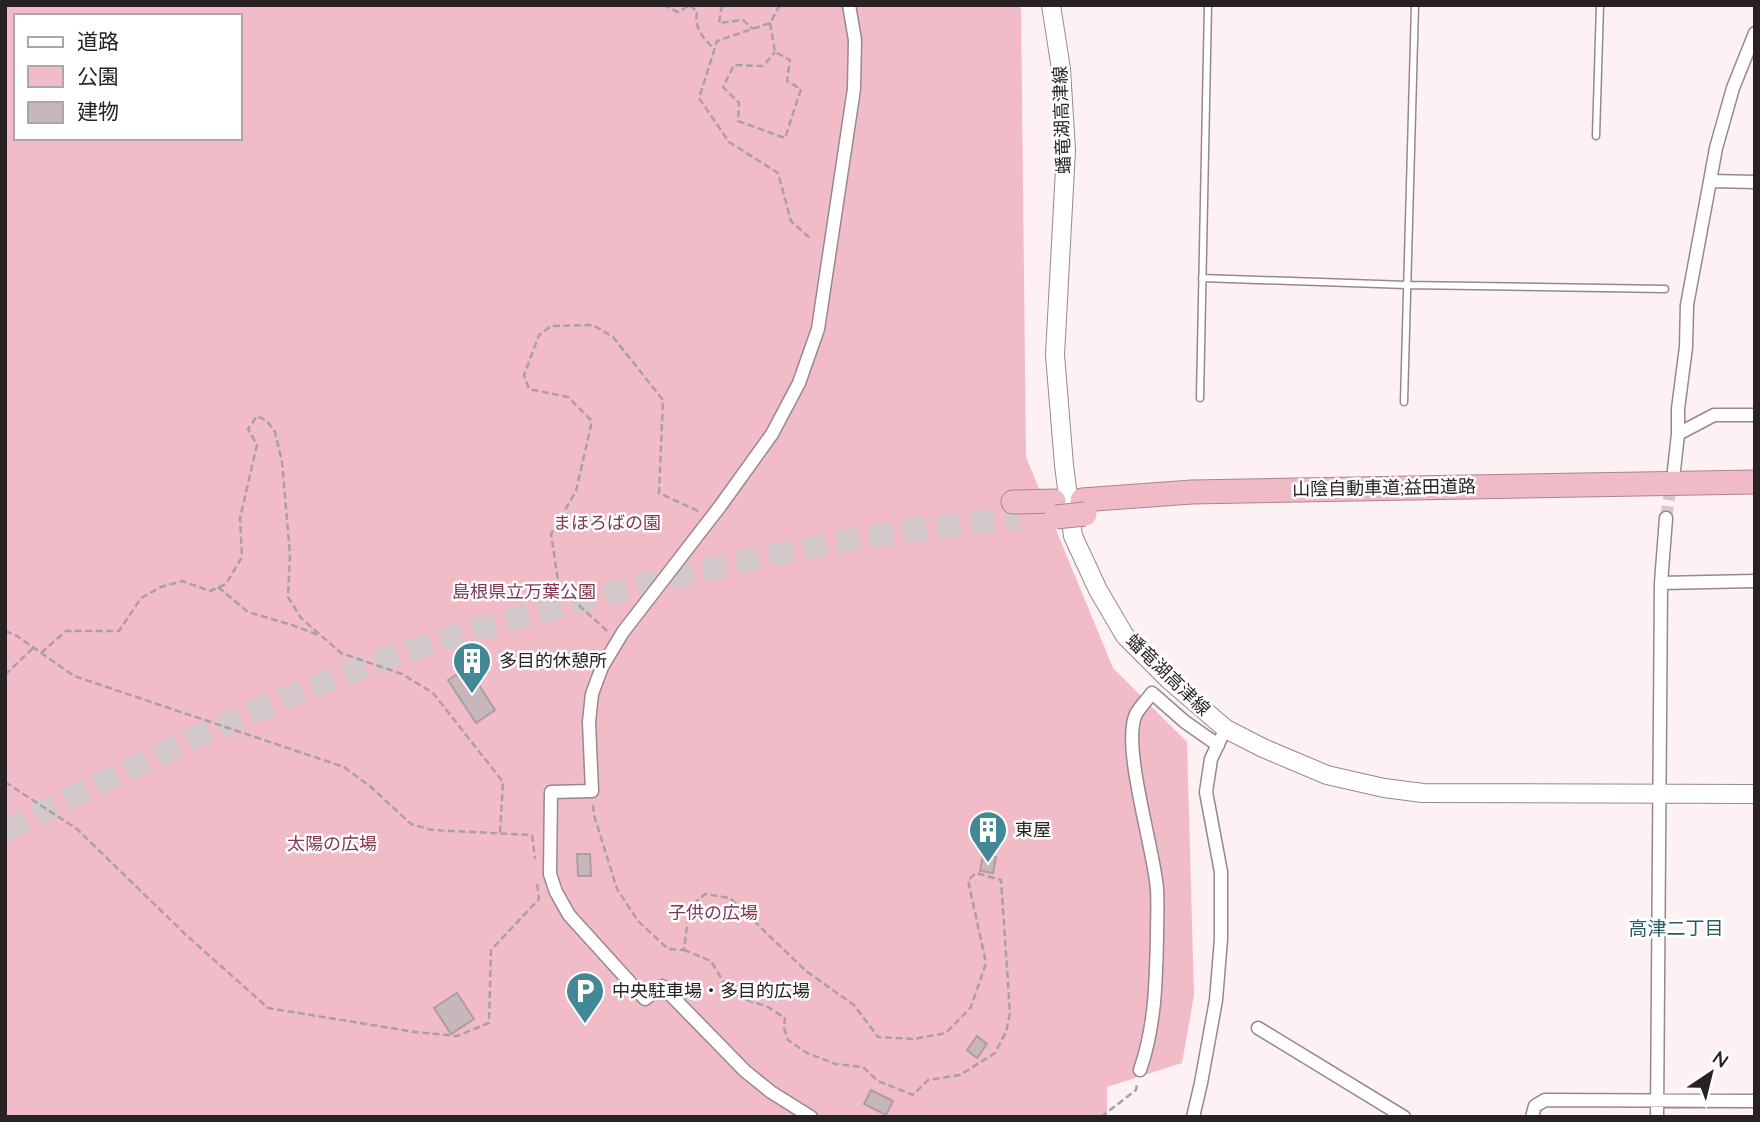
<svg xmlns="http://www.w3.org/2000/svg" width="1760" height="1122" font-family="Quicksand,'Noto Sans JP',sans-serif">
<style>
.green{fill:#f2bbc8;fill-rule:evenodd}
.building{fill:#c7b7ba;stroke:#ad9da1;stroke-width:2}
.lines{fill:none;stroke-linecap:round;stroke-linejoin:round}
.minor-tunnel{stroke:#d3c8ca;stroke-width:12;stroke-dasharray:12 6;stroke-linecap:butt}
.motorway-tunnel{stroke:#d3c8ca;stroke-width:23;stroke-dasharray:23 11;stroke-linecap:butt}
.service-casing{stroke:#97888b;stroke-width:9}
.minor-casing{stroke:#97888b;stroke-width:15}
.secondary-casing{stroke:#97888b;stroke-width:20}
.motorway-casing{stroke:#aa858e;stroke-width:25}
.path{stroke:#aaa0a3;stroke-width:2.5;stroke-dasharray:7 3.5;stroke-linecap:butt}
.service{stroke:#fff;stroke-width:6}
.minor{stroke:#fff;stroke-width:12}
.secondary{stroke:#fff;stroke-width:18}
.motorway{stroke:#f0bbc7;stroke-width:23}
.motorway-bridge-casing{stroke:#aa858e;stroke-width:25;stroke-linecap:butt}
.motorway-bridge{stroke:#f0bbc7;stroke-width:23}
.labels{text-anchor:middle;stroke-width:5;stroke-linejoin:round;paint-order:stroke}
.street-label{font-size:18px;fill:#282224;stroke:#fff}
.park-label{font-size:18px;fill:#82374e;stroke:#fff}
.poi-label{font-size:18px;fill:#282224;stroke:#fff;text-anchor:start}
.neighbourhood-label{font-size:19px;fill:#275e69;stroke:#fff}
</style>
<rect width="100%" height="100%" fill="#fef1f4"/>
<!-- green -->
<path class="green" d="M5 5H1021L1026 457 1113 668 1187 742 1194 995 1182 1063 1107 1087V1117H5ZM16 16H240V138H16Z"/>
<!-- building -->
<path class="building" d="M468 668 495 710 476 723 448 680Z
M577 854H590L591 876H578Z
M983 855 996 857 993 873 980 871Z
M457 993 474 1019 451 1034 434 1008Z
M977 1036 987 1044 977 1058 967 1050Z
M871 1090 893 1101 886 1115 864 1104Z"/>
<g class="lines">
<!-- minor-tunnel -->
<path class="minor-tunnel" d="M1666 518 1672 480"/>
<!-- motorway-tunnel -->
<path class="motorway-tunnel" d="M5 831C128 768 252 708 382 660 437 640 494 625 551 609 662 579 773 552 886 534 930 527 975 523 1020 518"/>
<defs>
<path id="service" d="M1596 136 1600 5
M1202 278 1407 285 1665 289
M1200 398 1208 5
M1404 402 1415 5"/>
<path id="minor" d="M1710 181 1755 182
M1678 434 1714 415H1755
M1674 470 1678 434V409L1686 347 1687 305 1710 181 1716 148 1733 88 1755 33
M1661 583 1755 581
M1258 1028 1404 1117
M1140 1070C1155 1027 1156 983 1157 937 1157 921 1158 905 1157 889 1154 849 1121 745 1136 714 1140 707 1147 700 1152 693L1185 722 1218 745
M811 1117 771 1092 745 1071 662 986 645 999 569 915 556 892 550 874 551 792 592 791 589 722 592 694 602 667 623 632 721 505 772 434 799 383 818 329 854 89 855 40 849 5
M1193 1117 1201 1083 1216 1000 1221 939V872L1206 792 1211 759 1221 738
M1532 1117 1535 1106 1545 1100 1755 1101
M1657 1117 1661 583 1666 518"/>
<path id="secondary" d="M1051 5 1061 69 1066 150 1055 355 1064 465 1073 536 1098 590 1125 636 1169 680 1226 729 1263 748 1327 775 1384 788 1423 793 1755 794"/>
<path id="motorway" d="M1082 500 1192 492 1755 482
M1013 502 1054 501"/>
</defs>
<!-- service casing -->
<use href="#service" class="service-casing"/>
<!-- minor casing -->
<use href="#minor" class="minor-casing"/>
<!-- secondary casing -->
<use href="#secondary" class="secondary-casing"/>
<!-- motorway casing -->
<use href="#motorway" class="motorway-casing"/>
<!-- path -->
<path class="path" d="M663 5 678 12 690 5
M690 5 697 12C694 29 703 37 714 49
M722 5 719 23 743 20 753 29
M780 5 770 23 717 41 699 98 729 142 778 173 791 221 811 239
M770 23 775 52 790 60 787 81 801 89 785 138 738 121 739 103 723 87 734 65 763 66 775 52
M218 587 248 612 292 625 318 635
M5 631 17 636 74 676 344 767 371 787 411 824 432 830 532 835
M607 631 559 587 551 534 576 491 592 421 568 397 529 389 524 375 539 335 551 326 593 325 613 337 663 400 659 493 698 511
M41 653 66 631H119L141 598 161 587 182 581 210 591 226 584 242 557 240 518 257 445 248 429 257 416 267 421 275 432 282 462 290 554 288 597 301 618 341 653 402 674 433 693 503 782 500 834
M5 675 33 648
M5 782 77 829 185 934 268 1008 415 1032 457 1036 489 1023 491 950 539 899 537 883
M593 805 594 815 617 889 638 921 668 949 684 950 689 908 705 894 730 898 806 971 854 1005 878 1037 914 1039 946 1033 971 1007 986 963 968 880 976 873 1001 880 1010 1013 1006 1032 995 1053 960 1075 928 1080 913 1095 878 1081 863 1067 836 1064 807 1053 788 1040 784 1028 785 1018 768 1007 747 1000 727 988 711 961 684 950
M532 835 535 859
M1101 1117 1136 1090 1137 1084"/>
<!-- service -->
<use href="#service" class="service"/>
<!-- minor -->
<use href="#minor" class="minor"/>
<!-- secondary -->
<use href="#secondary" class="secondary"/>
<!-- motorway -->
<use href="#motorway" class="motorway"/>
<defs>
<path id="motorway-bridge" d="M1056 517 1085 514"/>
</defs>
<!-- motorway-bridge casing -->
<use href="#motorway-bridge" class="motorway-bridge-casing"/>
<!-- motorway-bridge -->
<use href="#motorway-bridge" class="motorway-bridge"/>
</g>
<!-- icons -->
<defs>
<symbol id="building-pin" viewBox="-11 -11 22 30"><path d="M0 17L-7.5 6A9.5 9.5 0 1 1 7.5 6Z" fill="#438896" stroke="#fff"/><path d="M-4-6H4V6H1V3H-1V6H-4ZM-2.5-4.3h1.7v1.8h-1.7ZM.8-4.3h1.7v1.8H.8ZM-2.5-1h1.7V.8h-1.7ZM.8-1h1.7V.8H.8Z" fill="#fff"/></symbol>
<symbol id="parking-pin" viewBox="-11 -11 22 30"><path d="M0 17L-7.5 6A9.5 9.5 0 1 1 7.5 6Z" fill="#438896" stroke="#fff"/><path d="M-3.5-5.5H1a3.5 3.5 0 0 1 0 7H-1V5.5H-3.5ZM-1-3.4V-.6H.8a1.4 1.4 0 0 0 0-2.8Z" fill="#fff"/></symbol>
</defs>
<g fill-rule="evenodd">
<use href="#building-pin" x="450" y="639" width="44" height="60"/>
<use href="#building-pin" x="966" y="808" width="44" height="60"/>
<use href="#parking-pin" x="563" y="969" width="44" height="60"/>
</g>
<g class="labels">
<!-- street labels -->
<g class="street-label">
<text transform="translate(1062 120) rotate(-92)" y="6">蟠竜湖高津線</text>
<text transform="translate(1384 488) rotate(-1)" y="6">山陰自動車道;益田道路</text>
<text transform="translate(1168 675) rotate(44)" y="6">蟠竜湖高津線</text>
</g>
<!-- park labels -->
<g class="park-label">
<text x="607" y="529">まほろばの園</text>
<text x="524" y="598">島根県立万葉公園</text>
<text x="332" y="850">太陽の広場</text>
<text x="713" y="919">子供の広場</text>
</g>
<!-- poi labels -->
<g class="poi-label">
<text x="499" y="667">多目的休憩所</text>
<text x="1015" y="836">東屋</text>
<text x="612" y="997">中央駐車場・多目的広場</text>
</g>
<!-- neighbourhood labels -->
<g class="neighbourhood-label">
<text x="1676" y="935">高津二丁目</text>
</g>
</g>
<!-- border -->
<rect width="1760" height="1122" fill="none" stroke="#282224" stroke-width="14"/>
<!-- legend -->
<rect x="14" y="14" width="228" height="126" fill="#ffffff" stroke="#a9a7a7" stroke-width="2"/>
<rect x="28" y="37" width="35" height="10" fill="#ffffff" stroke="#a9a7a7" stroke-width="2"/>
<text x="77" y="49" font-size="21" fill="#282224">道路</text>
<rect x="28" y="66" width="35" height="21" fill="#f2bbc8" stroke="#a9a7a7" stroke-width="2"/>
<text x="77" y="84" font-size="21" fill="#282224">公園</text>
<rect x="28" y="102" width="35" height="21" fill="#c7b7ba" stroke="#a9a7a7" stroke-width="2"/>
<text x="77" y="119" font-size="21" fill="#282224">建物</text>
<!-- north arrow -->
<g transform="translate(1711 1073) rotate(35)" stroke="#ffffff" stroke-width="5" paint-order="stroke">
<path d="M0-5L12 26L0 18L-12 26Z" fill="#282224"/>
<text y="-10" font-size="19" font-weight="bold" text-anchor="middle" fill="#282224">N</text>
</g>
</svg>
